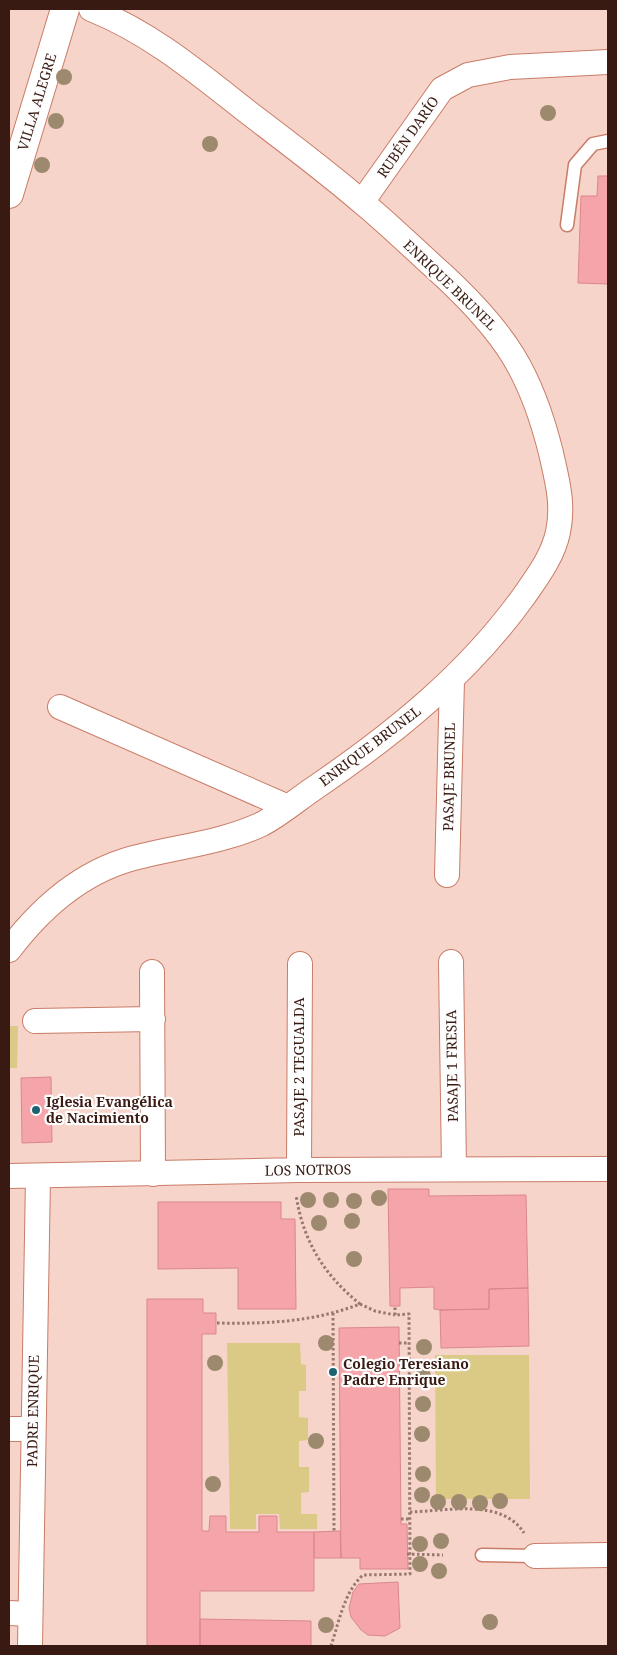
<svg xmlns="http://www.w3.org/2000/svg" width="617" height="1655" font-family="'Noto Serif',serif">
<style>
.green{fill:#dbca85}
.building{fill:#f5a5a9;stroke:#da878c}
.lines{fill:none;stroke-linecap:round;stroke-linejoin:round}
.service-casing{stroke:#c97c67;stroke-width:15}
.minor-casing{stroke:#c97c67;stroke-width:26}
.secondary-casing{stroke:#c97c67;stroke-width:30}
.path{stroke:#97776e;stroke-width:3;stroke-dasharray:2.5 2.5;stroke-linecap:butt}
.service{stroke:#fff;stroke-width:12}
.minor{stroke:#fff;stroke-width:24}
.secondary{stroke:#fff;stroke-width:28}
.tree{fill:#9d896e}
.poi-dot{fill:#1b6272;stroke:#fdfdfd;stroke-width:2}
.labels{text-anchor:middle;stroke-width:4.5;stroke-linejoin:round;paint-order:stroke}
.street-label{font-size:14px;fill:#381a12;stroke:#fdfdfd}
.poi-label{font-size:14px;font-weight:bold;fill:#381a12;stroke:#fdfdfd;text-anchor:start}
</style>
<rect width="100%" height="100%" fill="#f6d4ca"/>
<!-- green -->
<path class="green" d="M9 1026H18L17 1068H9Z
M227 1343H300L301 1364 306 1365V1391H299V1417L308 1418V1440L299 1441V1467H309V1492L301 1493V1514H317V1529H280L279 1514H256V1529H230Z
M435 1355H529L530 1499H436Z"/>
<!-- building -->
<path class="building" d="M598 176H608V284L578 283 581 196H597Z
M51 1077 52 1142 22 1143 21 1078Z
M388 1189H429V1196L526 1195 528 1288 489 1289V1309L440 1310 434 1309V1287L400 1288V1306H390Z
M158 1202H281V1219H295L296 1309H238V1268L158 1269Z
M528 1288 529 1346 441 1348 440 1310 489 1309V1289Z
M147 1299H203V1313H216V1334H202V1531H209L210 1516H226V1532H259V1516H277V1532H314V1591H200V1646H147Z
M399 1327 401 1524H407L408 1569H360V1558H341L339 1328Z
M340 1531 341 1558H314V1532Z
M398 1582 400 1628 385 1636 368 1635 361 1630 351 1617 349 1608 353 1592 359 1584Z
M200 1619 311 1621V1646H200Z"/>
<g class="lines">
<defs>
<path id="service" d="M567 225 575 165 593 144 608 141
M482 1555 535 1556"/>
<path id="minor" d="M362 202 442 89 468 75 510 67 608 62
M60 707 288 807
M447 875 452 680
M9 950C43 905 86 868 142 856 183 846 223 842 262 824 281 814 298 799 316 787 395 733 468 674 524 596 538 576 553 556 558 532 564 504 557 480 551 453 531 372 505 333 444 276 417 252 391 226 363 203 326 171 287 142 249 113 198 73 151 33 91 9
M451 962 454 1169
M152 972 153 1174
M35 1021 153 1019
M299 1170 300 964
M9 1176 299 1170 608 1169
M9 1429H32
M535 1556 608 1555
M9 1613 30 1614
M30 1646 38 1177"/>
<path id="secondary" d="M9 194 65 9"/>
</defs>
<!-- service casing -->
<use href="#service" class="service-casing"/>
<!-- minor casing -->
<use href="#minor" class="minor-casing"/>
<!-- secondary casing -->
<use href="#secondary" class="secondary-casing"/>
<!-- path -->
<path class="path" d="M360 1304 375 1311 395 1315
M333 1313 334 1531
M217 1323C267 1324 313 1322 360 1304 324 1275 303 1241 296 1195
M399 1343H409
M410 1512C447 1511 502 1498 524 1533
M401 1519H410
M407 1554 443 1555
M331 1646C339 1622 344 1592 363 1575L410 1574 409 1314 395 1315V1306"/>
<!-- service -->
<use href="#service" class="service"/>
<!-- minor -->
<use href="#minor" class="minor"/>
<!-- secondary -->
<use href="#secondary" class="secondary"/>
</g>
<!-- trees -->
<g class="tree">
<circle cx="64" cy="77" r="8"/>
<circle cx="548" cy="113" r="8"/>
<circle cx="56" cy="121" r="8"/>
<circle cx="210" cy="144" r="8"/>
<circle cx="42" cy="165" r="8"/>
<circle cx="379" cy="1198" r="8"/>
<circle cx="308" cy="1200" r="8"/>
<circle cx="331" cy="1200" r="8"/>
<circle cx="354" cy="1201" r="8"/>
<circle cx="352" cy="1221" r="8"/>
<circle cx="319" cy="1223" r="8"/>
<circle cx="354" cy="1259" r="8"/>
<circle cx="326" cy="1343" r="8"/>
<circle cx="424" cy="1347" r="8"/>
<circle cx="215" cy="1363" r="8"/>
<circle cx="423" cy="1376" r="8"/>
<circle cx="423" cy="1404" r="8"/>
<circle cx="422" cy="1434" r="8"/>
<circle cx="316" cy="1441" r="8"/>
<circle cx="423" cy="1474" r="8"/>
<circle cx="213" cy="1484" r="8"/>
<circle cx="422" cy="1495" r="8"/>
<circle cx="500" cy="1501" r="8"/>
<circle cx="438" cy="1502" r="8"/>
<circle cx="459" cy="1502" r="8"/>
<circle cx="480" cy="1503" r="8"/>
<circle cx="441" cy="1541" r="8"/>
<circle cx="420" cy="1544" r="8"/>
<circle cx="420" cy="1564" r="8"/>
<circle cx="439" cy="1571" r="8"/>
<circle cx="490" cy="1622" r="8"/>
<circle cx="326" cy="1625" r="8"/>
</g>
<!-- markers -->
<g class="poi-dot">
<circle cx="36" cy="1110" r="5"/>
<circle cx="333" cy="1372" r="5"/>
</g>
<g class="labels">
<!-- street labels -->
<g class="street-label">
<text transform="translate(37 102) rotate(-73)" y="5">VILLA ALEGRE</text>
<text transform="translate(408 137) rotate(-55)" y="5">RUBÉN DARÍO</text>
<text transform="translate(450 285) rotate(44)" y="5">ENRIQUE BRUNEL</text>
<text transform="translate(370 746) rotate(-37)" y="5">ENRIQUE BRUNEL</text>
<text transform="translate(449 777) rotate(-89)" y="5">PASAJE BRUNEL</text>
<text transform="translate(452 1066) rotate(-91)" y="5">PASAJE 1 FRESIA</text>
<text transform="translate(299 1067) rotate(-90)" y="5">PASAJE 2 TEGUALDA</text>
<text transform="translate(308 1170) rotate(-1)" y="5">LOS NOTROS</text>
<text transform="translate(33 1411) rotate(-89)" y="5">PADRE ENRIQUE</text>
</g>
<!-- poi labels -->
<g class="poi-label">
<text x="46" y="1107">Iglesia Evangélica<tspan x="46" dy="16">de Nacimiento</tspan></text>
<text x="343" y="1369">Colegio Teresiano<tspan x="343" dy="16">Padre Enrique</tspan></text>
</g>
</g>
<!-- border -->
<rect width="617" height="1655" fill="none" stroke="#381a12" stroke-width="20"/>
</svg>
